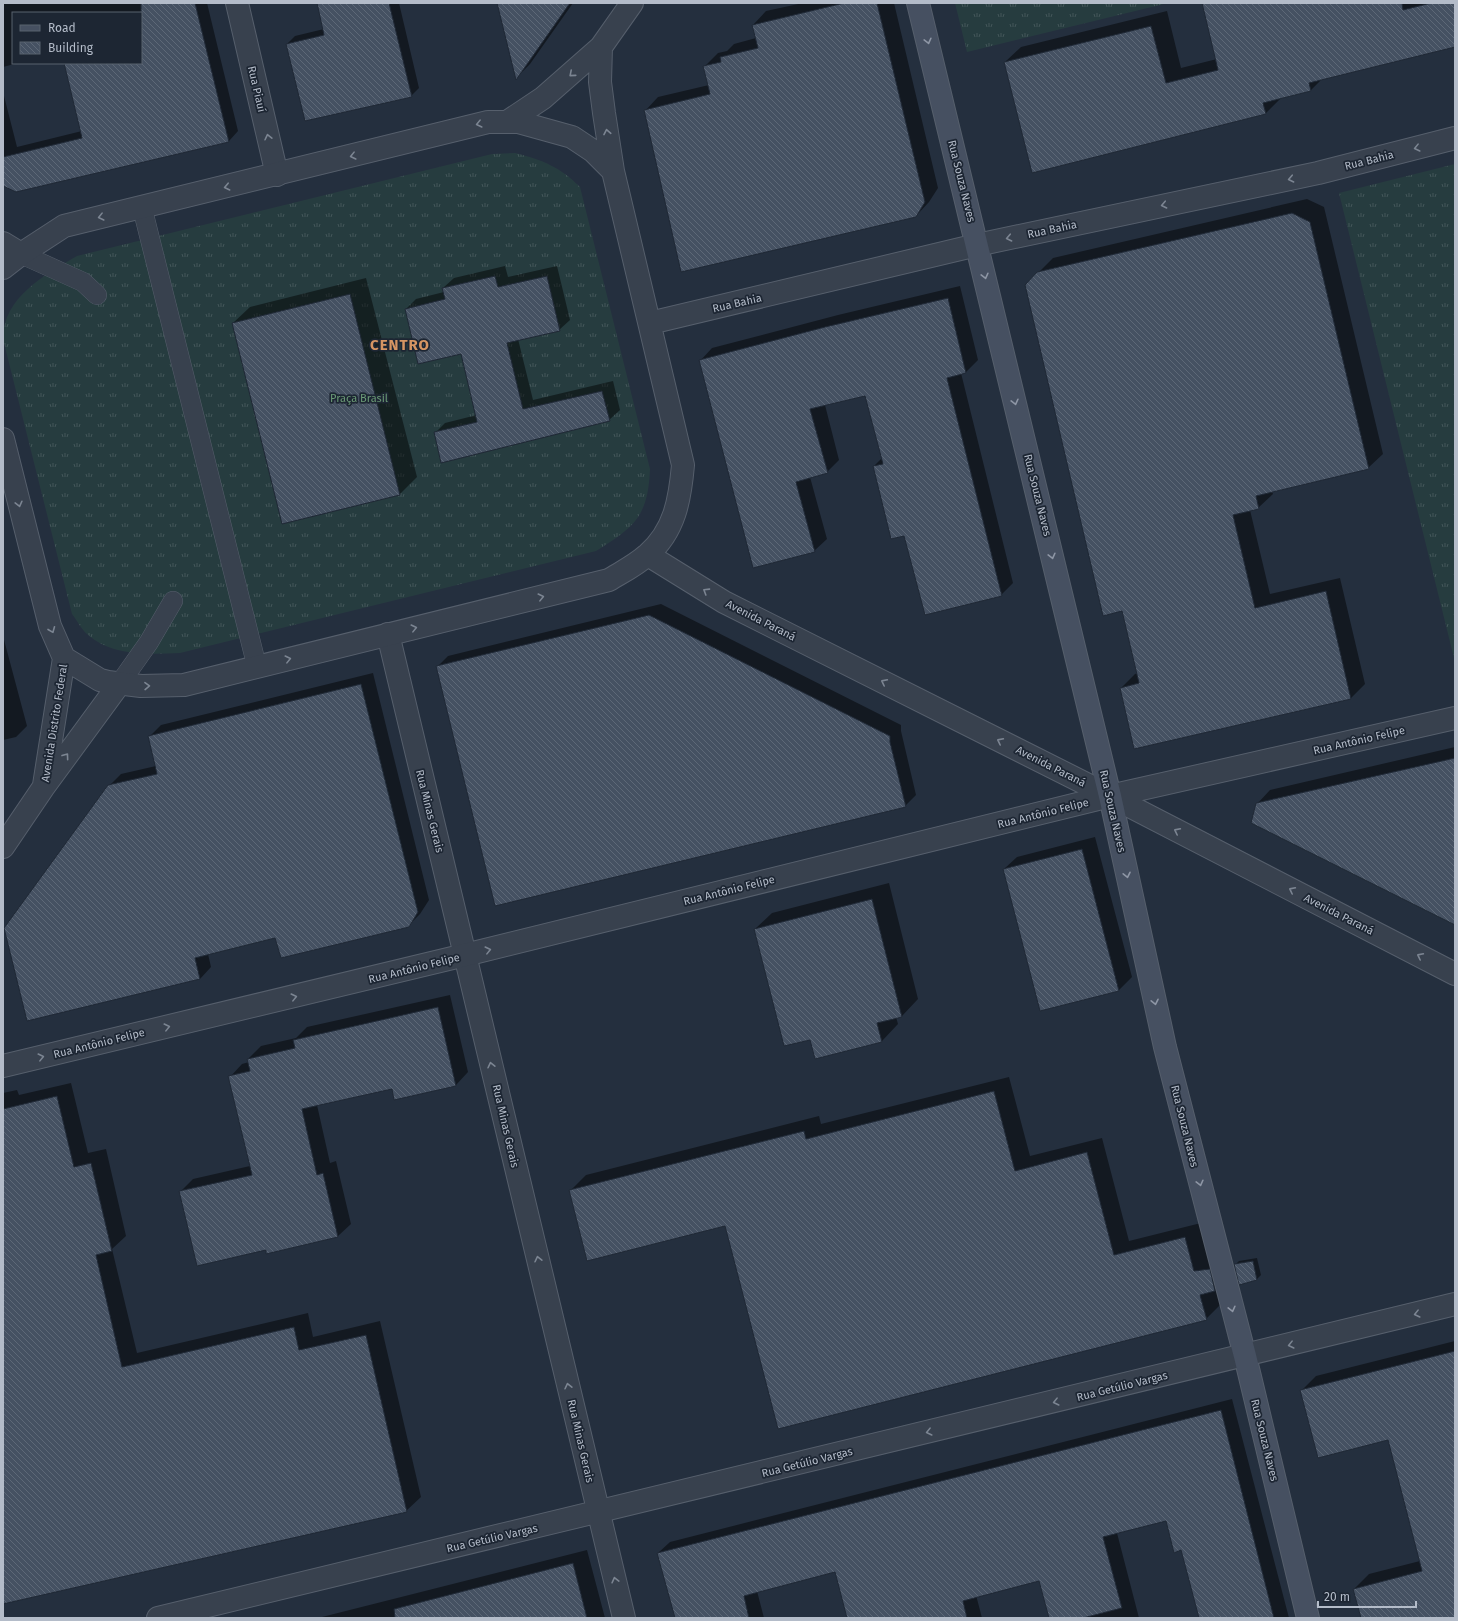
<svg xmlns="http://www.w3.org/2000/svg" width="1458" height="1621" font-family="'Fira Sans',sans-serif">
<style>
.grass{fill:url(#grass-tufts)}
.shadow{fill:#0007}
.building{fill:url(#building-back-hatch);stroke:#1f2835}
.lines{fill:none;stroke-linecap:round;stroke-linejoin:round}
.service-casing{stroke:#565f6c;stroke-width:20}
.minor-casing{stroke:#565f6c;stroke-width:24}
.tertiary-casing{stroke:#565f6c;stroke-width:24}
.secondary-casing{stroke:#565f6c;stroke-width:24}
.service{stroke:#38414e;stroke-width:19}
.minor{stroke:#38414e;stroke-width:22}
.tertiary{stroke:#38414e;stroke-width:22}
.secondary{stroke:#465061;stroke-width:22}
.oneway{stroke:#8e96a5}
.oneway2{stroke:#7c8592}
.labels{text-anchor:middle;stroke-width:3.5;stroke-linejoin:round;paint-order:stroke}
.street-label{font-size:11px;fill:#b4bcc9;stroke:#1d2633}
.park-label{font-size:11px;fill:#6b9a76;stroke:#1d2633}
.district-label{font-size:15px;font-weight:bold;letter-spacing:1px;fill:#d59563;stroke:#1d2633}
</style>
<defs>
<pattern id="grass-tufts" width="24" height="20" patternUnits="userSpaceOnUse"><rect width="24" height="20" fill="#263c3f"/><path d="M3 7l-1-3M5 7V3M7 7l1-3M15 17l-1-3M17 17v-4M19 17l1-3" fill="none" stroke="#435659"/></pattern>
<pattern id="building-back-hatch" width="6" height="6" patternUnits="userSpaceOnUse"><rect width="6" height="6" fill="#455162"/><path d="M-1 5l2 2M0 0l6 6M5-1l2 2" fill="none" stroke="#5d6877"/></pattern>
</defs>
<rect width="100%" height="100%" fill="#242f3e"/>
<!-- grass -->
<path class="grass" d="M955 3H1168L967 52Z
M515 153C543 160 560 167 580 187L650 469C648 516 635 527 596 551L180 653C148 654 113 657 87 634 81 629 77 620 72 614L3 339C3 297 45 275 77 256L492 154Z
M1455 164V662L1339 193Z"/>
<!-- shadow -->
<path class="shadow" d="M3 3H207L238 131 229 141 16 191 3 185V92L17 147 82 131 65 63H141V13H13V63H18L3 67Z
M318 3H399L419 88 411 96 287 44 295 36 324 29Z
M498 3H573L530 64 516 78Z
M803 3H894L938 188 929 202 916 216 645 111 658 97 709 85 705 66 718 53 727 51 734 44 756 38 753 25 766 11Z
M1203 3H1455V46L1323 78 1311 90 1281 98 1266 113 1005 62 1021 47 1167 11 1181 68 1217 59Z
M1307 199 1324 207 1383 454 1368 468 1272 491 1273 494 1258 508 1250 510 1270 594 1340 578 1365 684 1351 698 1135 748 1121 688 1135 674 1138 673 1038 273 1053 258Z
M505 266 508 277 557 266 570 320 559 330 518 339 533 400 613 381 620 410 609 420 435 433 445 423 477 415 462 352 406 309 416 299 444 292 443 288 454 278Z
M366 278 417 477 400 494 283 523 233 323 250 307Z
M960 286 978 360 966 372 961 373 1013 583 1001 595 905 535 874 466 882 458 865 395 825 405 839 460 827 472 810 477 827 539 814 551 700 361 712 348 838 315Z
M661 604 901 725V731L916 795 905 806 437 667 448 656Z
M3 636 27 726 16 737 3 740Z
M373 673 429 900 420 914 408 926 276 937 208 954 211 967 200 979 109 786 121 774 156 766 149 737 161 725Z
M1455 747V924L1257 804 1270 790Z
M1095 837 1132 977 1119 990 1041 1009 1004 869 1017 857Z
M889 883 918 999 902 1016 896 1017 898 1024 882 1041 811 1038 755 929 772 913Z
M450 995 468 1072 456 1085 392 1088 317 1105 330 1163 336 1161 351 1224 338 1236 267 1252 266 1249 181 1191 193 1179 250 1166 230 1077 242 1064 249 1062 248 1059 261 1046 296 1038 307 1027Z
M1009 1077 1030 1156 1102 1138 1129 1241 1201 1223 1221 1304 1206 1319 726 1224 570 1191 586 1175 819 1116 821 1124Z
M71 1083 88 1153 106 1149 126 1236 112 1249 137 1353 308 1313 313 1337 380 1321 421 1497 406 1511 3 1603V1093L17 1090 19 1095Z
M1257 1258 1261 1275 1257 1279 1235 1265 1239 1261Z
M1455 1341V1618H1362L1354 1589 1369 1574 1420 1561 1389 1439 1301 1391 1316 1376Z
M1232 1399 1289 1618H1200L1182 1549 1166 1520 1117 1533 1139 1618H1086L1085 1616 1079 1618H1050L1040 1579 976 1595 982 1618H848L836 1571 757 1591 764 1618H675L658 1553 670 1542Z
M587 1550 605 1618H318Z"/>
<!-- building -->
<path class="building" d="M141 3H195L229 142 16 192 3 186V157L82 138 64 63H141Z
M317 3H389L412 97 305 121 286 44 324 35Z
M497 3H570L516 80Z
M844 3H877L925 202 916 217 681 272 644 110 710 94 703 66 721 62 720 57 758 48 752 25Z
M1202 3H1402L1403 10 1431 3H1455V47L1309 83 1311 91 1263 103 1266 114 1032 173 1004 62 1151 26 1166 83 1218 70Z
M1292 213 1310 222 1369 469 1256 496 1259 509 1233 515 1255 608 1326 591 1351 699 1134 749 1120 688 1139 683 1122 611 1103 616 1025 285 1037 272Z
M495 276 498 287 547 276 560 331 507 343 523 409 602 391 610 421 441 463 434 432 477 422 461 354 418 364 405 309 445 299 442 288Z
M350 294 400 495 282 524 232 323Z
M948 298 966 373 947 378 1002 596 925 615 904 536 891 539 873 466 883 464 865 396 810 409 828 473 796 482 815 552 753 568 699 360 825 327Z
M649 615 890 736V742L906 807 495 906 436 666Z
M361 684 418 912 409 927 281 958 275 938 195 958 200 979 27 1021 4 928 108 785 157 774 148 736Z
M1455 758V925L1251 823 1256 803Z
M1082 849 1119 991 1040 1011 1003 869Z
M872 899 902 1017 877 1023 882 1042 815 1059 810 1040 784 1046 754 929Z
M438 1007 456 1086 394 1100 392 1089 302 1109 317 1175 323 1173 338 1237 266 1254V1250L197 1266 179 1191 252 1175 228 1076 250 1071 247 1059 295 1048 293 1040Z
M994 1091 1015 1171 1087 1152 1114 1255 1185 1237 1194 1271 1210 1269 1215 1291 1200 1295 1207 1320 778 1429 725 1226 587 1261 569 1190 804 1131 806 1139Z
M57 1096 74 1167 91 1163 112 1251 96 1255 122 1367 294 1327 299 1350 366 1335 407 1512 3 1604V1109Z
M1253 1261 1257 1280 1239 1285 1234 1264Z
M1455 1351V1618H1361L1353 1589 1422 1571 1388 1440 1318 1458 1300 1390Z
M1221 1410 1274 1618H1199L1181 1550 1174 1553 1166 1521 1103 1537 1122 1608 1083 1618H1049L1039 1581 963 1601 967 1618H847L835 1572 744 1596 749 1618H675L657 1553Z
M573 1563 587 1618H395L394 1609Z"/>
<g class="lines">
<defs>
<path id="service" d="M142 207 257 667
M21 254 83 282 97 295
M120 683 149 642 173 601"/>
<path id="minor" d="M237 3 277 175
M388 634 624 1618
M158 1618 1455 1304"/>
<path id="tertiary" d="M601 47 600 82 604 113 613 171
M507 122 543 98 601 47 632 3
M3 243 21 254
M3 268 21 254 64 226 488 122H518L572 137 593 151 613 171 683 465C680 499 675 531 647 555 636 565 622 572 609 580L184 685 141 686 108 682 100 680 64 658 50 626 3 439
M650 323 977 245 1318 173 1455 138
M648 555 724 602 1110 796 1455 974
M44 785 64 658
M3 847 43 788 120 683
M3 1066 465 955 1110 796 1455 718"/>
<path id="secondary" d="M918 3 1110 796 1165 1047 1245 1356 1308 1618"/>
</defs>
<!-- service casing -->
<use href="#service" class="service-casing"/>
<!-- minor casing -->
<use href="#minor" class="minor-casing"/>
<!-- tertiary casing -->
<use href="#tertiary" class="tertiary-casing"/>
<!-- secondary casing -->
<use href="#secondary" class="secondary-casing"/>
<!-- service -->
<use href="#service" class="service"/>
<!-- minor -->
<use href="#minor" class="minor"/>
<!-- tertiary -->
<use href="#tertiary" class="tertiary"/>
<!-- secondary -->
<use href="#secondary" class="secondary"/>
</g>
<!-- one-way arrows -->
<defs><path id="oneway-chevron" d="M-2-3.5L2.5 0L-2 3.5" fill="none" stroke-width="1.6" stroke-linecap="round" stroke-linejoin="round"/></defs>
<g class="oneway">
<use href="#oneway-chevron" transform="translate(928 41) rotate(76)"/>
<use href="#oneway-chevron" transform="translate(985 276) rotate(76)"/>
<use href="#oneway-chevron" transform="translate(1015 402) rotate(76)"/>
<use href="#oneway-chevron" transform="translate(1052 556) rotate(76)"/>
<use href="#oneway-chevron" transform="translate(1127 875) rotate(78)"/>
<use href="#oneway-chevron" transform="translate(1155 1002) rotate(78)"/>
<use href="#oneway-chevron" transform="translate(1200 1183) rotate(76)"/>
<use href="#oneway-chevron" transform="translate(1232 1309) rotate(76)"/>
</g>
<g class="oneway2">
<use href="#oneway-chevron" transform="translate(572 74) rotate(139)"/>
<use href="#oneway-chevron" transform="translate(479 124) rotate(166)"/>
<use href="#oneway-chevron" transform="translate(607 132) rotate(-101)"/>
<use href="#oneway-chevron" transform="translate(268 137) rotate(-103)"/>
<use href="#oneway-chevron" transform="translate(1417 148) rotate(166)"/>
<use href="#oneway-chevron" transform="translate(353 156) rotate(166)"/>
<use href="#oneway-chevron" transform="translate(1291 179) rotate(168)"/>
<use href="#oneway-chevron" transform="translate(227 187) rotate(167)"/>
<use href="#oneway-chevron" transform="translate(1164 205) rotate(168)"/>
<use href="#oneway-chevron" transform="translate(101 217) rotate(166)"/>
<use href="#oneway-chevron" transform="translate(1009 238) rotate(168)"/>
<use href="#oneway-chevron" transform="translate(19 504) rotate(76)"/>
<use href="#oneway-chevron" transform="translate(706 591) rotate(-148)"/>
<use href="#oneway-chevron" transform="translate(541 597) rotate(-14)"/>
<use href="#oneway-chevron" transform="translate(414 628) rotate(-14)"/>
<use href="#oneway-chevron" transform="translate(52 630) rotate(68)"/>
<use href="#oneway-chevron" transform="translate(288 659) rotate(-14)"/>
<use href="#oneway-chevron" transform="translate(884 682) rotate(-153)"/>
<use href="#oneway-chevron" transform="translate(147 686) rotate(-1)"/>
<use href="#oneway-chevron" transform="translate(1000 741) rotate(-153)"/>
<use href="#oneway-chevron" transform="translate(66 756) rotate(-54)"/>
<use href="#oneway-chevron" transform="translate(1177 831) rotate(-153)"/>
<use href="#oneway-chevron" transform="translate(1292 890) rotate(-153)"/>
<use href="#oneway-chevron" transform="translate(488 950) rotate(-14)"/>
<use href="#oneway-chevron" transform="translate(1420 956) rotate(-153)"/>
<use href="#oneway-chevron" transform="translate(294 997) rotate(-14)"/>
<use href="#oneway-chevron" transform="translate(167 1027) rotate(-14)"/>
<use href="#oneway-chevron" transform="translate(41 1057) rotate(-14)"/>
<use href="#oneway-chevron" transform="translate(491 1065) rotate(-103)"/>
<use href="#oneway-chevron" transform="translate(538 1259) rotate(-103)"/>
<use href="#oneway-chevron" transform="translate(1417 1314) rotate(166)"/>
<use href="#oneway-chevron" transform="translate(1291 1345) rotate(166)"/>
<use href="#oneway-chevron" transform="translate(568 1386) rotate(-103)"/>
<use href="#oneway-chevron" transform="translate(1056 1402) rotate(166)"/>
<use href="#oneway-chevron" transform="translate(929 1432) rotate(166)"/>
<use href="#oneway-chevron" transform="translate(615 1580) rotate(-104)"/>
</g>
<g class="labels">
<!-- street labels -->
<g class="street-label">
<text transform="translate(257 89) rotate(77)" y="4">Rua Piauí</text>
<text transform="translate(1369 160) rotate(-14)" y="4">Rua Bahia</text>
<text transform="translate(962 181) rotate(76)" y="4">Rua Souza Naves</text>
<text transform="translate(1052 229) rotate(-12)" y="4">Rua Bahia</text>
<text transform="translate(737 303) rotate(-13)" y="4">Rua Bahia</text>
<text transform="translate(1038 495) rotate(76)" y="4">Rua Souza Naves</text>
<text transform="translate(761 620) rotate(27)" y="4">Avenida Paraná</text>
<text transform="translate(54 723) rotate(-81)" y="4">Avenida Distrito Federal</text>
<text transform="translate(1359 740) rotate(-13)" y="4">Rua Antônio Felipe</text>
<text transform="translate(1051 766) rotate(27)" y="4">Avenida Paraná</text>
<text transform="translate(430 811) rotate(76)" y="4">Rua Minas Gerais</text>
<text transform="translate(1113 811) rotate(77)" y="4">Rua Souza Naves</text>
<text transform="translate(1043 813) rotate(-14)" y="4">Rua Antônio Felipe</text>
<text transform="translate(729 890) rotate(-14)" y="4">Rua Antônio Felipe</text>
<text transform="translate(1339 914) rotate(27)" y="4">Avenida Paraná</text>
<text transform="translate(414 968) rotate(-14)" y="4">Rua Antônio Felipe</text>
<text transform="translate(99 1043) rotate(-14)" y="4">Rua Antônio Felipe</text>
<text transform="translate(506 1126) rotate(77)" y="4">Rua Minas Gerais</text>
<text transform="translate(1185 1126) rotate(76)" y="4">Rua Souza Naves</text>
<text transform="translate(1122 1386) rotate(-14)" y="4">Rua Getúlio Vargas</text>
<text transform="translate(1265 1440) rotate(76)" y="4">Rua Souza Naves</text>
<text transform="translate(581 1441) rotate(77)" y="4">Rua Minas Gerais</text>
<text transform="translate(807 1462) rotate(-14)" y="4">Rua Getúlio Vargas</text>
<text transform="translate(492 1538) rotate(-13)" y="4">Rua Getúlio Vargas</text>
</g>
<!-- park labels -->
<g class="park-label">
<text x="359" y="402">Praça Brasil</text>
</g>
<!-- district labels -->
<g class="district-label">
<text x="400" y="350">CENTRO</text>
</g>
</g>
<!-- border -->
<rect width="1458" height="1621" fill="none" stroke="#b4bcc9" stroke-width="8"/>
<!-- legend -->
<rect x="12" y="12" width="130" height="52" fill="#1d2633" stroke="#59626f"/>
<rect x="20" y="25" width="20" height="6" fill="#465061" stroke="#59626f"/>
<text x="48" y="32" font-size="12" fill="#b4bcc9">Road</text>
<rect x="20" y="42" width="20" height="12" fill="url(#building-back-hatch)" stroke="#59626f"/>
<text x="48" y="52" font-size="12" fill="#b4bcc9">Building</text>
<!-- scale -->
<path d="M1318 1601v6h98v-6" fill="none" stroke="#b4bcc9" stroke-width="2"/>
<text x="1324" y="1601" font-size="12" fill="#b4bcc9" stroke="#1d2633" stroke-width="3" paint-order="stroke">20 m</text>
</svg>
